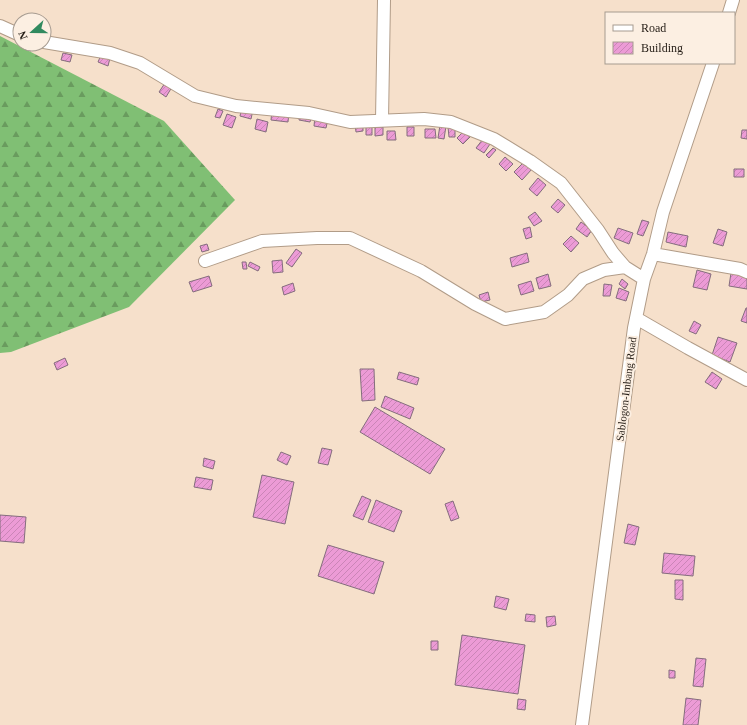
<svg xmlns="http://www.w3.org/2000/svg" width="747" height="725" font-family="Georgia,serif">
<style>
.forest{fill:url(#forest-firs)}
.building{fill:url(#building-hatch);stroke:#846d7d}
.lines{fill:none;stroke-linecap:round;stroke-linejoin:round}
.minor-casing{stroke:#b19c88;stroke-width:14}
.minor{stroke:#fff;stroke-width:12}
.labels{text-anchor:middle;stroke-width:4;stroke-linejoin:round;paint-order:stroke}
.street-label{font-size:11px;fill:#251d16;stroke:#fcefe2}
</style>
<defs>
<pattern id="forest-firs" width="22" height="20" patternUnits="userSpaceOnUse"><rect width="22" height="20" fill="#80bf74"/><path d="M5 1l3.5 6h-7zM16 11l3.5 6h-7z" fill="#699b5e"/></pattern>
<pattern id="building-hatch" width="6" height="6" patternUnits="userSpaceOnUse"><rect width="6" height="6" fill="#ec9bd6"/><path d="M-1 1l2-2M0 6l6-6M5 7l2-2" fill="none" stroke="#ca85b7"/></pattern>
</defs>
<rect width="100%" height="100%" fill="#f6e0cb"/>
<!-- forest -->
<path class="forest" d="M0 36 164 121 235 200 129 307 11 352 0 353Z"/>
<!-- building -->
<path class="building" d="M26 44H33L31 51 24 49Z
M63 53 72 55 70 62 61 60Z
M101 55 110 58 108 66 98 62Z
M165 83 172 87 166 97 159 92Z
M242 107 253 110 251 119 240 116Z
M218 109 223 111 220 118 215 117Z
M272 110 289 112 288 122 271 120Z
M300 113 312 115 310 122 299 120Z
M227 114 236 117 232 128 223 125Z
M315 116 328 119 326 128 314 126Z
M257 119 268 122 266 132 255 129Z
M363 123V131L356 132 355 124Z
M366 125H372V135H366Z
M440 125 446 126 444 139 438 138Z
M455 126V137H449L448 127Z
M375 127H383V135L375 136Z
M407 127H414V136H407Z
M425 129H435L436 138H425Z
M742 130H747V139L741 138Z
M387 131H395L396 140H387Z
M463 132 470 137 463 144 457 138Z
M483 139 490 144 484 153 476 148Z
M493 148 496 150 489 158 486 155Z
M505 157 513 164 506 171 499 164Z
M524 162 532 169 522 180 514 172Z
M734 169H744V177H734Z
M538 178 546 185 537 196 529 189Z
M558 199 565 205 558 213 551 207Z
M535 212 542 221 534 226 528 217Z
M642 220 649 222 643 236 637 234Z
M581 222 592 230 587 237 576 229Z
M530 227 532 237 526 239 523 229Z
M618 228 633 233 629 244 614 238Z
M718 229 727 232 723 246 713 243Z
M668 232 688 236 686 247 666 242Z
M571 236 579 243 571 252 563 244Z
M207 244 209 250 202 252 200 246Z
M296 249 302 253 292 267 286 263Z
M527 253 529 262 512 267 510 258Z
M282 260 283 272 273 273 272 261Z
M242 262H246L247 269H243Z
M250 262 260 267 258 271 248 266Z
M697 270 711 274 707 290 693 287Z
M731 273 747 276V289L729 286Z
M548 274 551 286 539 289 536 278Z
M209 276 212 286 193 292 189 282Z
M622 279 628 284 625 289 619 284Z
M531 281 534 291 521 295 518 285Z
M293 283 295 291 284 295 282 287Z
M604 284 612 285 610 296H603Z
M619 288 629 292 626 301 616 298Z
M488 292 490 300 481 302 479 295Z
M746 308H747V323L741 321Z
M694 321 701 325 696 334 689 331Z
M718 337 737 343 730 362 712 355Z
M65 358 68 365 57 370 54 363Z
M360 369H374L375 400 362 401Z
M399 372 419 378 417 385 397 379Z
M712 372 722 379 716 389 705 382Z
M385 396 414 408 410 419 381 407Z
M375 407 445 449 430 474 360 432Z
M322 448 332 450 328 465 318 463Z
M281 452 291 456 287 465 277 460Z
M204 458 215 461 213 469 203 466Z
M262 475 294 482 285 524 253 517Z
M196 477 213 480 211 490 194 487Z
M362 496 371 500 363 520 353 516Z
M376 500 402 511 394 532 368 522Z
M453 501 459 518 451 521 445 504Z
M0 515 26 517 24 543 0 541Z
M628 524 639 527 635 545 624 543Z
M328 545 384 562 374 594 318 576Z
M664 553 695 556 693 576 662 573Z
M675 580H683V600L675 599Z
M496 596 509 599 506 610 494 607Z
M526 614 535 615V622L525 621Z
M555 616 556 625 547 627 546 617Z
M462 635 525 645 518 694 455 685Z
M431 641H438V650H431Z
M696 658 706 659 703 687 693 686Z
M669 670 675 671V678H669Z
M686 698 701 700 698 725H683Z
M518 699 526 700 525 710 517 709Z"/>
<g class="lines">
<defs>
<path id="minor" d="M729 13 733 0
M0 26 20 35
M44 42 110 53 140 63 195 96 236 106 309 113 350 122 424 119 451 122 494 139 530 161 561 183 598 230 613 253 625 267 644 279
M382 120 384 0
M653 254 740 269 747 272
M205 261 262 241 317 238H350L421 271 475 304 505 319 544 312 568 295 583 279 604 270 625 267
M636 318 688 348 747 380
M582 725 634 328 644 279 653 254 663 212 713 63"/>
</defs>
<!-- minor casing -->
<use href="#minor" class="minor-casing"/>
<!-- minor -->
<use href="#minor" class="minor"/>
</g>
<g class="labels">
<!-- street labels -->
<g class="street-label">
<text transform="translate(626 389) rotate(-83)" y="4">Sablogon-Imbang Road</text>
</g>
</g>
<!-- legend -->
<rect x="605" y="12" width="130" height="52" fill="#fcefe2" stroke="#a69b90"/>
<rect x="613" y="25" width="20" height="6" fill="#ffffff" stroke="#a69b90"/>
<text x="641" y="32" font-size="12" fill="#251d16">Road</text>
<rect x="613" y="42" width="20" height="12" fill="url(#building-hatch)" stroke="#a69b90"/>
<text x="641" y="52" font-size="12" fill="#251d16">Building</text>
<!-- north arrow -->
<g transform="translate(32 32) rotate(249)"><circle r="19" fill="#fcefe2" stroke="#a69b90"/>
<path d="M0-3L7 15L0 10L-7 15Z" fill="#318a5f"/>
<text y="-6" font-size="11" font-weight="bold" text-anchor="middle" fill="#251d16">N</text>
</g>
</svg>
